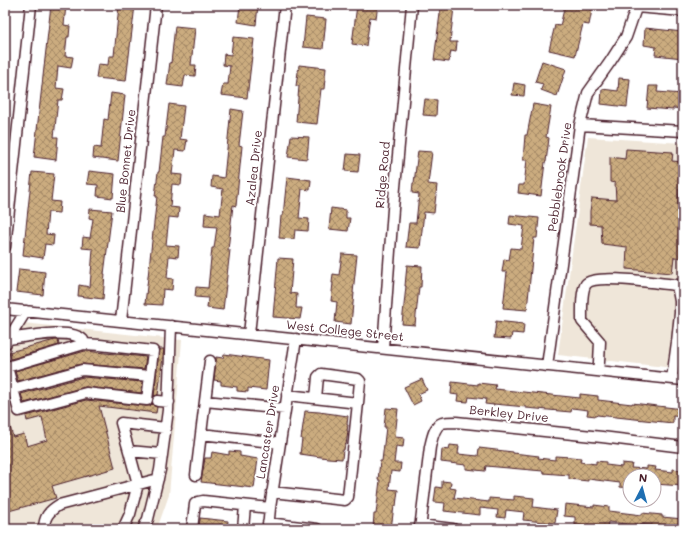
<svg xmlns="http://www.w3.org/2000/svg" width="688" height="534" font-family="Mali,sans-serif">
<style>
.built{fill:#efe6d9}
.building{fill:url(#building-cross-hatch);stroke:#4a1f2b}
.lines{fill:none;stroke-linecap:round;stroke-linejoin:round}
.minor-casing{stroke:#4a1f2b;stroke-width:13}
.minor{stroke:#fff;stroke-width:10}
.labels{text-anchor:middle;stroke-width:4;stroke-linejoin:round;paint-order:stroke}
.street-label{font-size:12px;fill:#4a1f2b;stroke:#fff}
</style>
<defs>
<pattern id="building-cross-hatch" width="8" height="8" patternUnits="userSpaceOnUse"><rect width="8" height="8" fill="#cbac7f"/><path d="M0 0l8 8M0 8l8-8" fill="none" stroke="#a78b68"/></pattern>
</defs>
<rect width="100%" height="100%" fill="#fff"/>
<filter id="ink" filterUnits="userSpaceOnUse"><feTurbulence type="fractalNoise" baseFrequency=".025" numOctaves="2"/><feDisplacementMap in="SourceGraphic" scale="8" xChannelSelector="R" yChannelSelector="G"/><feConvolveMatrix kernelMatrix="1 2 1 2 8 2 1 2 1" color-interpolation-filters="sRGB"/></filter>
<g filter="url(#ink)">
<!-- built -->
<path class="built" d="M588 137 683 143V369L558 355Z
M5 321 182 340 169 495 157 529H5Z"/>
<!-- building -->
<path class="building" d="M51 5H66L64 25 70 26 69 37H67L65 56 73 57 71 68 58 66 56 88 64 89 62 100H58L54 137H58L56 160 34 157Z
M119 5H135L126 81 96 78 98 64 108 65 109 56H114Z
M240 5H258L256 25 238 22Z
M357 5H378L376 18 370 17 366 46 352 44Z
M565 5H593L589 25 583 24 575 56 549 50 555 25 560 26Z
M441 6 454 7 450 42H457L456 52 451 51 449 62 434 60Z
M306 17 326 19 323 49 303 47Z
M175 26 195 28 191 65H196L195 76 185 75 183 87 167 85 170 62 171 63Z
M645 28 683 32V58L655 55 656 47 644 45Z
M233 37 254 39 247 98 221 95 223 84H228L230 66 223 65 224 54 231 55Z
M542 61 566 69 557 96 541 90 543 84 535 82Z
M299 65 326 68 324 89H321L317 124 296 122 299 86H296Z
M619 78 630 79 627 107 601 104 602 89 618 91Z
M514 83 525 85 524 96 512 95Z
M649 86H658L657 92 683 94V109L673 108V110L647 108Z
M111 93 125 95 118 161 93 158 94 147 101 148 104 119 108 120Z
M425 99 437 100 436 116 423 115Z
M169 104 184 106 180 139 187 140 185 151 175 150 172 174 182 175 181 185 172 184 170 207 179 208 178 218 169 217 166 245 179 246 178 257 169 256 167 278 173 279 172 290 163 289 162 305 145 304 157 196H155L158 172H159L163 137H165Z
M533 104 551 107 546 137 549 138 546 162H545L541 196 518 193 519 185H524L527 160H523L525 135H527Z
M231 109 243 111 239 145 242 146 236 206 233 205 228 250H230L223 310 207 308 208 298 195 297 196 287 208 288 212 248H214L217 227 204 226 205 213 220 215 223 189 211 187 212 176 224 178Z
M291 136 309 137 307 159 288 157Z
M626 149 673 152 672 161 683 162V189H679L678 207 683 208V258L674 257 672 273 626 269 627 247 602 244 601 225 590 224V211L592 198 616 200 615 183 610 182V157L625 159Z
M418 151 432 152 428 184 437 185 434 213 424 212 420 248 406 247 409 223H416L419 194 412 193 413 183H414Z
M347 154 360 155 358 172 345 171Z
M89 171 115 174 113 198 97 196 98 185 87 184Z
M32 172 54 174 51 201 60 202 59 213 48 212 46 234 54 235 53 245 45 244 43 258 23 255Z
M287 177 311 180 310 190 302 189 299 218 309 219 308 231 295 230 294 239 279 238 281 216H283Z
M331 208 346 210V218H350L348 231 329 229Z
M90 209 112 211 104 274H105L103 299 78 296 79 285 90 287 93 249 82 248 83 237 90 238 93 219 89 218Z
M510 215 539 218 537 238H534L527 310 503 308 507 272H502L504 259 509 260 511 248 521 249 524 226 509 224Z
M342 254 357 255 353 293H354L351 324 335 322 337 302 331 301 333 283H332L333 274 339 275Z
M278 258 293 259 290 293 297 294 296 308H302L300 319 273 317Z
M407 265 422 266 421 287H419L415 325 402 324 406 286H405Z
M19 269 45 272 43 295 16 292Z
M496 321 524 324 523 334 512 333 511 339 494 338Z
M55 340H58L59 345 11 359 9 352Z
M159 349H164L158 395 154 396Z
M85 351 146 357 144 369 81 364 18 381 15 371Z
M224 354 269 360 266 390 248 388V392L237 391V387L221 385V381L214 380 216 359V357L223 358Z
M83 377 143 382 141 393 85 387 24 403 21 394Z
M422 379 427 390 418 394 421 401 413 405 404 387Z
M452 382 478 385V383L496 385 495 389 580 398V394L598 396V400L632 404V403L683 409V417L673 416V423L597 415 596 416 587 415 588 410 572 408 571 412 526 408V407L494 404V405L485 404 486 399 469 397 468 402 457 401 458 395 451 394Z
M86 400 146 406H150L152 404 154 406 157 407 156 413 99 406 115 468 52 486 56 498 5 512V416H7L13 437 24 434 27 446 47 440 42 417 27 421 26 416Z
M386 408 398 409 395 437 404 438 403 447 396 446 394 463H401L400 472 391 471 389 489 398 490 396 506H394L391 529H373L374 514H376L380 480H378L380 461H382L386 427H384Z
M305 411 319 412 348 416 347 425H348L347 431H348L346 445 345 444 344 450H343L342 459 328 458 300 454 302 439H301Z
M450 445 459 446 458 454 478 456 479 448 513 452V453L539 456 538 458 555 460V456L571 457 581 458 580 462 596 464V461L606 462V465L622 467V463L632 464 631 468 647 469V466L656 467 655 470 673 472V469L681 470V473H683V486L654 484V476H630V488L620 487V483L588 479V481L569 479V475L543 473V471L486 466 485 471 466 469V465L441 462 442 449 449 450Z
M229 451 240 452V456L258 459 254 488 201 482 205 458H211L212 452 229 455Z
M442 481 451 482 450 488 456 489 454 498 489 502V498L514 500V496L534 498 533 507 557 510 555 523 523 520 524 512 506 510 505 518 497 517 498 510 480 508V515L444 511 445 503 434 502 436 487 442 488Z
M565 504 594 507V505L609 507V511L642 515V513L662 515V517L683 519V529L660 528V529H652V525L634 524V529H625L626 524 608 522 607 528 575 525V517L564 516Z
M200 518 228 521 227 529H199Z"/>
<g class="lines">
<defs>
<path id="minor" d="M636 7 683 11
M580 125 683 131
M5 247 31 5
M5 309 683 380
M121 321 156 5
M249 334 285 5
M8 339C25 337 71 327 83 340
M6 343 26 311
M383 348 393 209 412 5
M210 361 205 401 285 409
M547 366 580 125 588 93 610 62 626 37 637 5
M598 371 599 362 600 342 582 321C582 312 581 291 586 284 595 273 662 284 677 285L680 301V313L677 342 672 379
M13 389 19 411 86 393 147 400 153 351 100 345 84 344 7 367 13 389 82 370 150 376
M316 398 318 377 321 374 358 379 360 381 358 403
M158 401 169 402
M201 434 280 443
M162 454 129 451 121 423 166 428
M196 475 205 401
M272 492 345 500 348 497 358 403 287 395
M268 523 317 529
M420 525 453 529
M44 529C44 517 49 511 59 505L158 479
M123 529 130 514 138 484 129 451
M143 529 148 519 160 470 168 410 171 326
M192 529 195 504 198 502 203 501 270 508
M243 529 245 506
M268 529 270 508 296 339
M420 529 430 447C432 439 434 426 442 423 446 422 452 422 456 422L602 437 683 447"/>
</defs>
<!-- minor casing -->
<use href="#minor" class="minor-casing"/>
<!-- minor -->
<use href="#minor" class="minor"/>
</g>
</g>
<g class="labels">
<!-- street labels -->
<g class="street-label">
<text transform="translate(126 161) rotate(-84)" y="4">Blue Bonnet Drive</text>
<text transform="translate(254 168) rotate(-84)" y="4">Azalea Drive</text>
<text transform="translate(383 175) rotate(-85)" y="4">Ridge Road</text>
<text transform="translate(560 177) rotate(-82)" y="4">Pebblebrook Drive</text>
<text transform="translate(345 331) rotate(6)" y="4">West College Street</text>
<text transform="translate(509 414) rotate(6)" y="4">Berkley Drive</text>
<text transform="translate(268 432) rotate(-81)" y="4">Lancaster Drive</text>
</g>
</g>
<!-- margin -->
<rect width="688" height="534" fill="none" stroke="#fff" stroke-width="20"/>
<rect x="10" y="10" width="668" height="514" fill="none" stroke="#4a1f2b" stroke-width="1.5" filter="url(#ink)"/>
<!-- north arrow -->
<g transform="translate(642 488) rotate(6)"><circle r="19" fill="#ffffff" stroke="#b7a5aa"/>
<path d="M0-3L7 15L0 10L-7 15Z" fill="#1f6fb2"/>
<text y="-6" font-size="11" font-weight="bold" text-anchor="middle" fill="#4a1f2b">N</text>
</g>
</svg>
